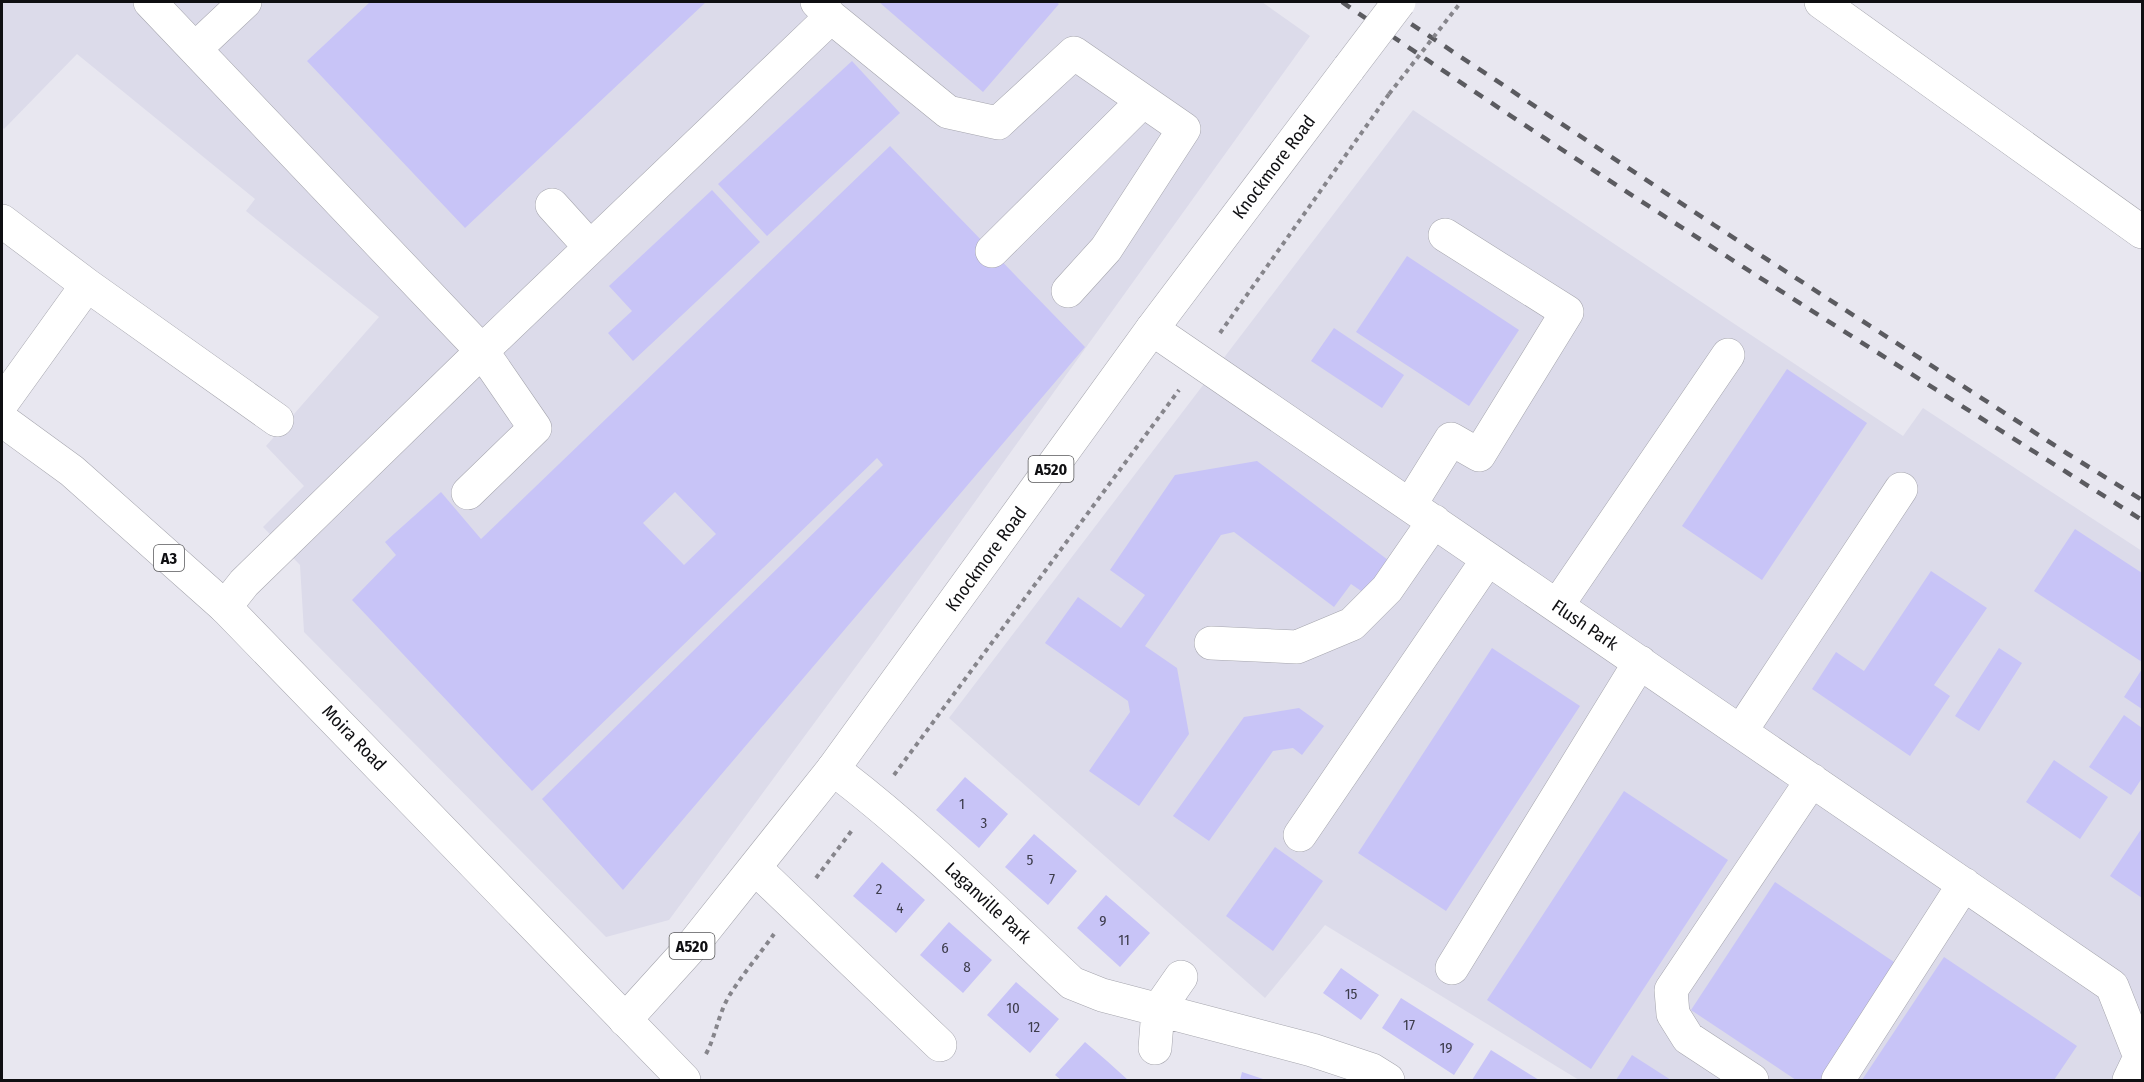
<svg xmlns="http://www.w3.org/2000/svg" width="2144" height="1082" font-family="'Fira Sans Condensed',sans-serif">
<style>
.built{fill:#dcdbea}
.building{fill:#c8c4f7;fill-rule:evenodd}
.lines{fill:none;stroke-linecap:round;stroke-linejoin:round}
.minor-casing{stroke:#a5a5ad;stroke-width:34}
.major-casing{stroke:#a5a5ad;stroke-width:34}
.highway-casing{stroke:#a5a5ad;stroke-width:34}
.path{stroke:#86858b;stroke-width:4;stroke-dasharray:4.5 4.5;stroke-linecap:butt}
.minor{stroke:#fff;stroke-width:33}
.major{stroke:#fff;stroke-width:33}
.highway{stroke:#fff;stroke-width:33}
.rail{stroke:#5b5b60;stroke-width:4.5;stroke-dasharray:10 10;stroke-linecap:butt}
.major-bridge-casing{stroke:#a5a5ad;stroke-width:34;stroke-linecap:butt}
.path-bridge{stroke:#86858b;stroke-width:4;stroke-dasharray:4.5 4.5;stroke-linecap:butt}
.major-bridge{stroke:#fff;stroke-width:33}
.labels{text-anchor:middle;stroke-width:4.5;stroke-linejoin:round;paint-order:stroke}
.number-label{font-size:15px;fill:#3d3c4b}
.shield{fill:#fff;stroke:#575759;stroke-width:1.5}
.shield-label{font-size:16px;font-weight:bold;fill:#0f0f12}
.street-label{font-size:18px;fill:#0f0f12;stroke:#fff}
</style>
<rect width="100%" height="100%" fill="#e8e7f0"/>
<!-- built -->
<path class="built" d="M2 2H1262L1310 36 877 638 669 920 606 937 304 632 300 565 263 527 304 486 266 446 379 317 246 211 255 199 77 54 4 129 2 127Z
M1413 110 1903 436 1923 408 2142 551V1080H1579L1325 925 1265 998 949 718Z"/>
<!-- building -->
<path class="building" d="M370 2H706L465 228 307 61Z
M879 2H1056L1059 4 983 92Z
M852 61 900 113 767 236 718 184Z
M890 146 1085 347 623 890 542 799 883 465 877 458 532 791 352 600 396 555 385 542 441 492 481 539ZM675 492 716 534 684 565 643 523Z
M712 190 760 242 633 361 608 333 632 311 609 286Z
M1407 256 1519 330 1469 406 1356 332Z
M1334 328 1404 375 1382 408 1311 361Z
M1787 369 1867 423 1762 580 1682 526Z
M1257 461 1388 560 1364 593 1351 584 1334 607 1234 532 1221 535 1145 646 1177 668 1189 734 1139 806 1089 771 1130 712 1128 701 1045 643 1078 597 1121 628 1145 595 1110 570 1175 475Z
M2075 529 2142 573V662L2034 591Z
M1931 571 1987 608 1934 685 1950 696 1910 756 1812 689 1836 652 1864 671Z
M1492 648 1580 706 1446 911 1358 853Z
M1999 648 2022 663 1979 731 1955 716Z
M2142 669V709L2124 697Z
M1299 708 1324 726 1302 755 1293 748 1273 751 1209 841 1173 816 1244 717Z
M2124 715 2142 728V778L2131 795 2089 767Z
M2054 760 2108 797 2080 839 2026 802Z
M965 777 1008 814 979 848 936 810Z
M1624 791 1728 860 1591 1069 1487 1000Z
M2142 828V898L2110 876Z
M1034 834 1077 871 1048 905 1005 867Z
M1275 847 1323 881 1273 951 1226 916Z
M882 862 925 900 896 933 853 896Z
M1775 882 1900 966 1826 1080H1796L1691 1010Z
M1106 895 1150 933 1120 967 1077 928Z
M949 922 992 960 963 993 920 955Z
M1944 957 2077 1046 2054 1080H1862Z
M1341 968 1379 995 1361 1020 1323 993Z
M1016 982 1059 1019 1030 1053 987 1015Z
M1401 998 1474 1044 1454 1075 1382 1028Z
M1085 1042 1107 1061 1128 1080H1061L1055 1075Z
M1491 1050 1539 1080H1472Z
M1632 1055 1671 1080H1616Z
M1242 1072 1266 1080H1240Z"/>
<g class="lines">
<defs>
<path id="minor" d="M150 2 482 351 535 428 468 493
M817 2 831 17 948 112 998 123 1074 53 1184 129 1106 249 1068 291
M1821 2 2142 232
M195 49 245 2
M552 205 590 247
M2 221 87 285 277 420
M992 251 1143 101
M1152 329 2112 986 2140 1057 2129 1080
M2 403 87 285
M1410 505 1451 439 1479 455 1567 312 1445 235
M1557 606 1728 355
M225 607 244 583 482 351 831 17
M1211 643 1297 647 1352 624 1387 589 1434 521
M1741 731 1901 489
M833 769C919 834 994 910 1072 983L1102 995 1312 1050 1372 1070 1388 1080
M1300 835 1488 559
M755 868 940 1045
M1452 968 1640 662
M1155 1048 1158 1010 1181 977
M1752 1080 1688 1038 1673 1014 1671 990 1812 780
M1838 1080 1964 884"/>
<path id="major" d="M625 1020 692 946 833 769 1152 329 1349 68"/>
<path id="highway" d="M2 420 72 471 225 607 684 1080"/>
</defs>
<!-- minor casing -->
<use href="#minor" class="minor-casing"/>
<!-- major casing -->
<use href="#major" class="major-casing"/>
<!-- highway casing -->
<use href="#highway" class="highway-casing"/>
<!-- path -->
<path class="path" d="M1220 333 1389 94
M894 775 1179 390
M816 878 853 829
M706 1054C716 1035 718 1015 729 996 742 975 759 955 774 934"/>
<!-- minor -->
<use href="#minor" class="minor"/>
<!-- major -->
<use href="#major" class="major"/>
<!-- highway -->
<use href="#highway" class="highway"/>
<!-- rail -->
<path class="rail" d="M1342 2C1604 182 1874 350 2142 520
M1378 2 1714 225 2068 454 2142 500"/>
<defs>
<path id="major-bridge" d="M1349 68 1399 2"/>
</defs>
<!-- major-bridge casing -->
<use href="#major-bridge" class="major-bridge-casing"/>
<!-- path-bridge -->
<path class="path-bridge" d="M1389 94 1461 2"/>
<!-- major-bridge -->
<use href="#major-bridge" class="major-bridge"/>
</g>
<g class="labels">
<!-- number labels -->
<g class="number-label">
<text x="962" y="809">1</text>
<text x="984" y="828">3</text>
<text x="1030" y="865">5</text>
<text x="1052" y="884">7</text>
<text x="879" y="894">2</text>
<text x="900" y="913">4</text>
<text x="1103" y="926">9</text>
<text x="1124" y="945">11</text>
<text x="945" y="953">6</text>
<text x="967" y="972">8</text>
<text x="1351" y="999">15</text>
<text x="1013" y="1013">10</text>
<text x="1409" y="1030">17</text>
<text x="1034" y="1032">12</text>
<text x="1446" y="1053">19</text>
</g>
<!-- shield labels -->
<g class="shield">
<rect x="1028.5" y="456" width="45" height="26" rx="4.5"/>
<rect x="154" y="545" width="30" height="26" rx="4.5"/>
<rect x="669.5" y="933" width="45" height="26" rx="4.5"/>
</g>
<g class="shield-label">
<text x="1051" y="475">A520</text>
<text x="169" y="564">A3</text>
<text x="692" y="952">A520</text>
</g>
<!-- street labels -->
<g class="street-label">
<text transform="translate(1274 167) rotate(-53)" y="6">Knockmore Road</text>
<text transform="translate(986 559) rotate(-54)" y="6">Knockmore Road</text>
<text transform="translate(1585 625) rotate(34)" y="6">Flush Park</text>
<text transform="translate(354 738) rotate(46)" y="6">Moira Road</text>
<text transform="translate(988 903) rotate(43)" y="6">Laganville Park</text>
</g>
</g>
<!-- border -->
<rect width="2144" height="1082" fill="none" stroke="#0f0f12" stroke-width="6"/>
</svg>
